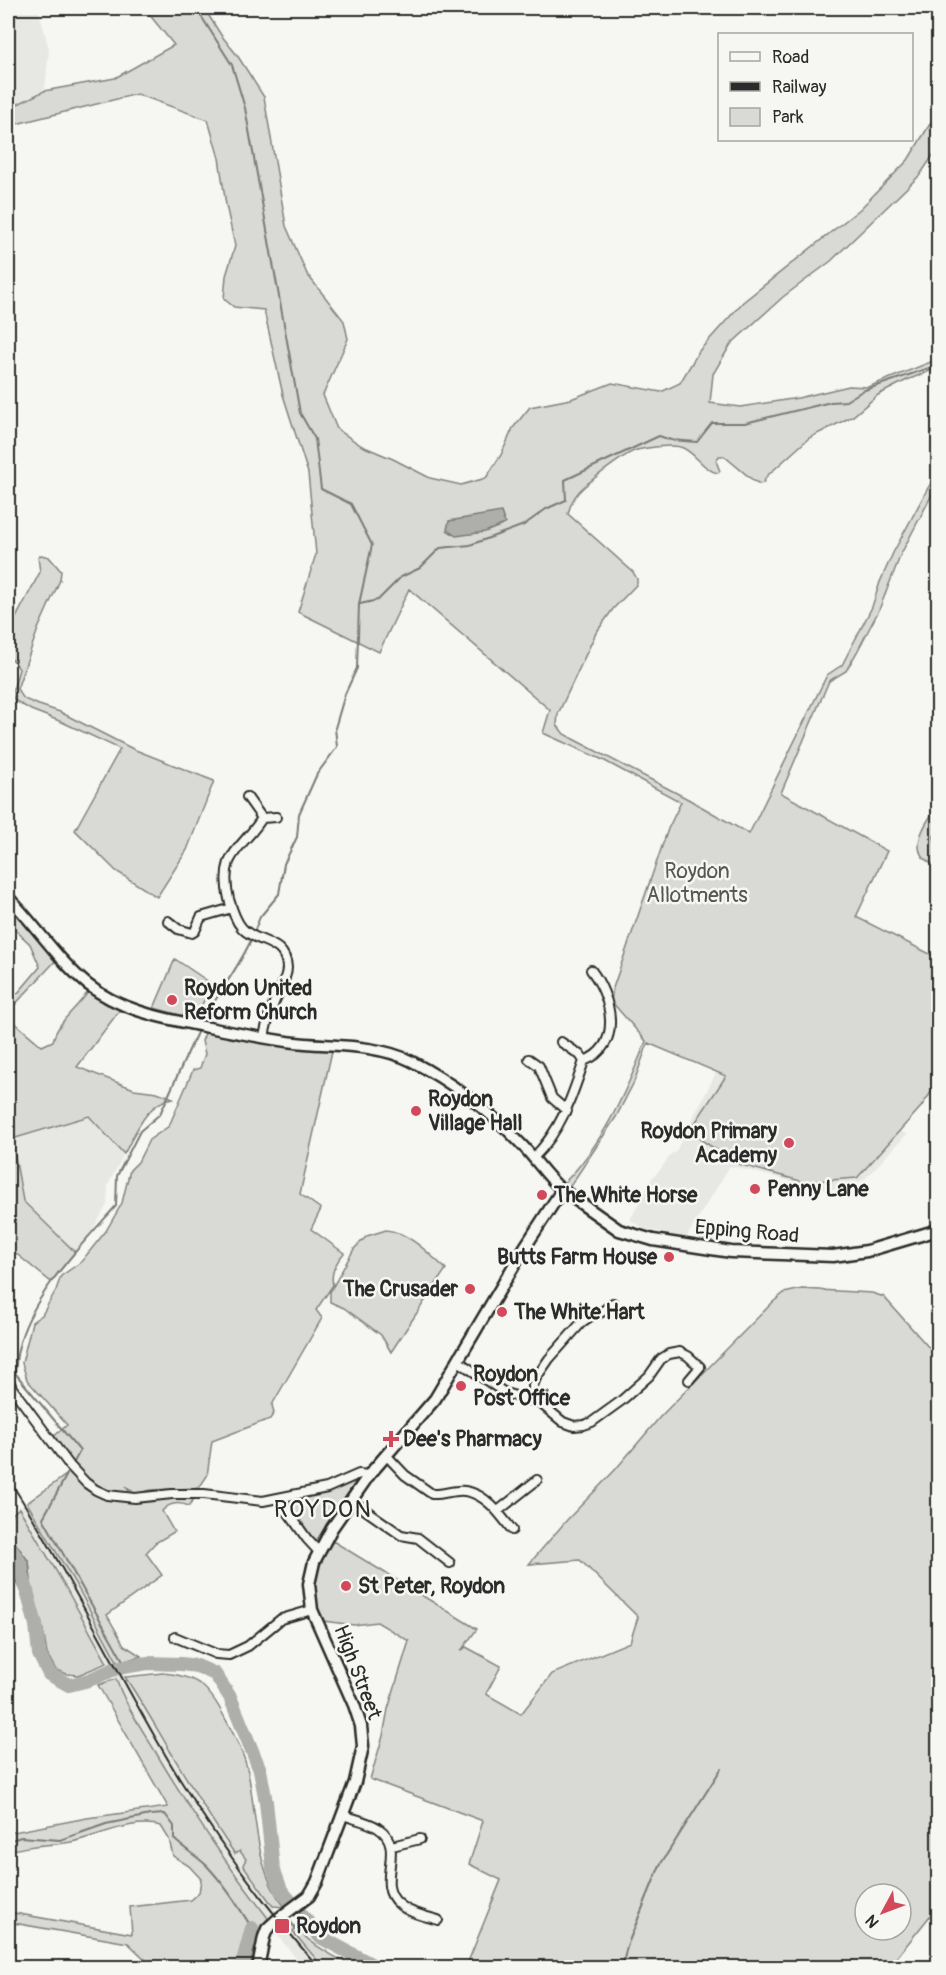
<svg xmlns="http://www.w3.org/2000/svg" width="946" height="1975" font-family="Pangolin,sans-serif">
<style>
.built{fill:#e7e7e3}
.green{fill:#d9d9d5;stroke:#828280;stroke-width:1.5;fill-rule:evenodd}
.water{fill:#aeaeab;stroke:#7a7a78;stroke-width:1.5}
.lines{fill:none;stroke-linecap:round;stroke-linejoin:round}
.stream{stroke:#7a7a78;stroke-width:2}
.river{stroke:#aeaeab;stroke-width:14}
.minor-casing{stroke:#2b2b2b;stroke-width:12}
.tertiary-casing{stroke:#2b2b2b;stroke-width:14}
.secondary-casing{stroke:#2b2b2b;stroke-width:15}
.minor{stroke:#f6f6f2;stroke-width:8}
.tertiary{stroke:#f6f6f2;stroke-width:9}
.secondary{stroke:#f6f6f2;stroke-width:10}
.rail{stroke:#2b2b2b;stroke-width:2}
.poi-dot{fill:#d1495b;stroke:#f6f6f2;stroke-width:2}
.labels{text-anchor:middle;stroke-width:5;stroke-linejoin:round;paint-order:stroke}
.park-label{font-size:21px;fill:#565656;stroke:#f6f6f2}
.poi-label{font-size:21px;font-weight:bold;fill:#2b2b2b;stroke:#f6f6f2;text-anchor:start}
.street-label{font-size:21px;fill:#2b2b2b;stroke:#f6f6f2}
.quarter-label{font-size:24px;letter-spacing:1.5px;fill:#2b2b2b;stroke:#f6f6f2}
</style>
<rect width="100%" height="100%" fill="#f6f6f2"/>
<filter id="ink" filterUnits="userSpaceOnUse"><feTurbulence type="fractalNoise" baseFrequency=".0167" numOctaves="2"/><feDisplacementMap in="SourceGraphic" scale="12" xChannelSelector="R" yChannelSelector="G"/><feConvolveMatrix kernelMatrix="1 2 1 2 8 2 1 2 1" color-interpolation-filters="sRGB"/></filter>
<g filter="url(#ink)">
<!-- built -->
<path class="built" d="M8 8H38L49 49 45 89 8 108Z
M719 1067 776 1086 907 1134 863 1181 830 1191 730 1166 686 1238 645 1229 630 1220 652 1178 660 1170 672 1153H675Z
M89 1116 124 1154 108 1185 107 1205 91 1232 75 1252 23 1201 12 1138Z
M27 1503 79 1590 128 1681 181 1771 235 1853 239 1851 246 1859 277 1912 268 1918 225 1861 149 1742 61 1579 19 1508Z
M287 1919 295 1929 293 1931 323 1967H306L295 1957 278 1936 280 1934 276 1928Z"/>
<!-- green -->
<path class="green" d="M144 8H204L221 35 237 55 264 97 286 226 307 274 344 321 348 339 323 395 337 429 362 446 393 459 430 478 461 485 486 478 501 455 513 428 530 407 571 399 612 383 661 392 680 383 699 351 743 302 860 209 908 160 938 111V148L920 175 831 261 783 297 731 344 713 374 710 403 740 407 798 398 849 386 868 387 938 359V368L907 380 878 395 853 416 809 438 767 476 763 483 760 484 754 481 724 456H719L716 461 720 471 718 473C702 470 694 450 680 447 672 444 642 448 634 451 624 455 585 484 578 493 572 499 570 506 568 514L633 572 637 579V584L613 609 596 633 558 714 557 725 564 734 575 740 688 799 749 834 827 675 842 665 872 607 880 582 893 553 928 488 938 472V483L901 554 879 610 857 652 846 671 829 681 781 793 887 851 856 917 938 958V1082L921 1107 857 1178 804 1182 738 1164 689 1132 726 1076 648 1043 634 1082 616 1117 567 1191 561 1186C602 1146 625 1094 646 1041L611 1001 613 988 668 829 681 802 603 760 543 733 550 710 409 589 379 652 298 612 316 554 308 473 283 395 264 310 234 307 224 299 226 276 235 246 226 205 219 158 208 120 137 94 8 126V109L44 91 115 78 174 45Z
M41 555 49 557 61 571 60 580 38 629 17 689 24 699 39 705 60 712 133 749 214 781 187 850 157 897 116 871 75 830 120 749 62 722 31 710 14 700 12 694 19 669 14 661 8 657V633L40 572 38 557Z
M938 805V831L934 836 936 849 938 851V867C935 865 929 863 926 860 908 846 929 818 938 805Z
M8 897 60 956 8 1012V997L18 993 40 967 30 944 8 923Z
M175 959 212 984 195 1019 154 1008Z
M90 989 122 1007 77 1067 134 1089 157 1092 173 1098C146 1103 136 1132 124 1154L89 1116 12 1139 23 1201 75 1252 51 1282 8 1247V1017L42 1046 53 1041C58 1020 79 1007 90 989Z
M207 1028 332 1051 300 1194 321 1209 311 1229 344 1253C336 1262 330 1273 333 1285L316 1310 322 1318 272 1405 274 1413 270 1419 212 1441 207 1476 199 1488 151 1490 136 1494 125 1486 135 1498 198 1493 189 1506C179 1502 169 1503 162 1511L174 1532 155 1543 146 1553 162 1575 107 1615 124 1645 141 1656 118 1663 79 1590 27 1503 77 1467 52 1438 67 1425 27 1380 22 1363 32 1322 42 1315 56 1290 61 1276 81 1262 106 1231 122 1203 130 1170 138 1162 149 1140 169 1126 193 1070 200 1068 205 1054 202 1041Z
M386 1230C409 1232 429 1254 446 1269L391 1352 381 1335 344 1308 330 1302V1292L354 1249 367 1236Z
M802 1289 872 1293 884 1297 938 1358V1906L889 1967H466L501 1880 469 1864 483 1821 370 1779 383 1736 388 1709 409 1641 377 1622 354 1625 323 1621C309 1590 313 1569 333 1541L477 1629 461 1651 466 1647 501 1666 486 1694 521 1714 552 1674 630 1642 638 1617 580 1560 529 1564 566 1521 615 1470 660 1417 773 1302 784 1293ZM865 1894H901V1930H865Z
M356 1478 357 1480 314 1544 285 1501 286 1499C314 1496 332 1491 356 1478Z
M19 1508 61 1579 107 1663 78 1675 67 1674 56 1670 47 1654 42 1624 32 1591 29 1562 8 1533V1518Z
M163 1673C198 1676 209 1687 225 1718 234 1735 244 1753 248 1772 257 1817 255 1872 285 1907L273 1906 243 1865 246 1859 240 1851 235 1854C210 1819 188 1781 166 1744 153 1722 140 1699 125 1677Z
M116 1679C125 1704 141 1728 155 1751 189 1809 227 1865 268 1918L256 1935 250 1967H153L128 1943 8 1922V1912L132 1934 130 1907 191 1900 199 1893 201 1879 189 1866 173 1856 169 1839 161 1826C132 1818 100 1836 71 1842 49 1846 28 1844 8 1852V1833L87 1818 168 1807 98 1685Z
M288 1918C305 1942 329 1954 354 1967H323L293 1932 295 1929Z"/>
<!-- water -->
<path class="water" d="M501 512 505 524 485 532 456 536 447 530 449 521Z
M8 1533 29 1562 32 1591 21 1593 8 1565Z"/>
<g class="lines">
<!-- stream -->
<path class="stream" d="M196 8 232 65 245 108 300 413 315 439 321 489 351 504 372 545 359 604 357 668 345 694 335 728 337 747 317 774 299 814 297 837 284 864 279 894 260 917 254 932
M360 604 378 600 401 577 420 568 440 548 470 545 524 525 546 509 566 500 565 480 659 436 671 440 697 442 712 423H745L831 402 846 401 862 391 938 365
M202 1023C217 994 239 968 252 938
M73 1464 80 1451 15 1373C16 1366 16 1358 18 1350 28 1299 82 1244 116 1206L117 1176 140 1131 160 1114 199 1028
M70 1469 43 1518 126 1666
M8 1841 21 1837 60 1840 106 1824 150 1815 165 1814 174 1826V1839C184 1849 197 1856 207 1866 225 1885 238 1906 252 1928
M622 1968 627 1946 660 1865 721 1769"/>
<!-- river -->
<path class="river" d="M8 1545 19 1561 36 1625 39 1654 49 1674 69 1685 89 1680 117 1668 148 1663 181 1664 197 1666 215 1674 230 1697 260 1770 266 1802 273 1868 281 1890 320 1937 378 1968
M241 1968 252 1928"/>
<defs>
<path id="minor" d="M247 797 262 818
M262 818C253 834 236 846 229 862 225 874 226 887 229 899 232 909 235 920 242 928 256 944 286 939 287 968 287 979 278 993 274 1003 269 1014 266 1026 264 1038
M262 818 276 817
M168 921 178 929 192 933 195 931 201 917 232 908
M561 1042 580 1055 584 1061
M529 1059 539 1066 552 1098 567 1111
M533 1158C561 1131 572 1097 584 1061 624 1046 611 996 591 970
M458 1361 505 1393 540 1403 563 1422 574 1426 584 1425 592 1422 621 1401 649 1376 661 1359 669 1354 680 1352 688 1356 700 1367 689 1380
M8 1378 12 1388 70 1466 86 1483 96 1490 107 1495 135 1498 172 1494H204L263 1501 327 1488 359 1474 369 1475
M533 1401V1386L536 1378 549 1359 582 1322 591 1316 602 1312 613 1303
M386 1455 405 1475 432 1494C443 1495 455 1489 465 1491 486 1494 500 1514 512 1530
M278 1498 307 1539 319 1552
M351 1500 401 1535 418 1538 450 1563
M498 1511 537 1480
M175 1637 216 1654 229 1655 248 1646 281 1619 312 1610
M343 1815C354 1819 369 1822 378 1828 408 1847 373 1883 399 1904 409 1913 425 1916 438 1920
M392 1846 420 1839"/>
<path id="tertiary" d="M8 897C35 924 57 959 87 984 119 1010 162 1018 201 1026 231 1032 261 1038 291 1042 330 1047 375 1043 411 1061 450 1081 490 1111 520 1143 535 1158 546 1176 562 1190"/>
<path id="secondary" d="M258 1968 264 1937 267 1929 278 1919 309 1896 317 1882 355 1782 363 1746 361 1726 354 1705 312 1610 309 1584 314 1562 332 1528 369 1475 435 1399 525 1247 562 1190 619 1230 653 1240 731 1252 833 1256 867 1251 938 1230"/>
</defs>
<!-- minor casing -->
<use href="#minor" class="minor-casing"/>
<!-- tertiary casing -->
<use href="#tertiary" class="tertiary-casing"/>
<!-- secondary casing -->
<use href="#secondary" class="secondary-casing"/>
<!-- minor -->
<use href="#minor" class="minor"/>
<!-- tertiary -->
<use href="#tertiary" class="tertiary"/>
<!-- secondary -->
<use href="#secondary" class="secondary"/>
<!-- rail -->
<path class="rail" d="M8 1478C70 1574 119 1679 179 1778 220 1845 267 1908 319 1968"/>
</g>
</g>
<!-- markers -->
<g class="poi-dot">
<circle cx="172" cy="1000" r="6"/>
<circle cx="416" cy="1111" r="6"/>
<circle cx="789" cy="1143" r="6"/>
<circle cx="755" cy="1189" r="6"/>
<circle cx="542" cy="1195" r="6"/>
<circle cx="669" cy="1257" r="6"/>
<circle cx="470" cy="1289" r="6"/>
<circle cx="502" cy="1312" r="6"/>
<circle cx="461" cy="1386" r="6"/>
<path d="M388 1430h6v6h6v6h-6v6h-6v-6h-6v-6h6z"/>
<circle cx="346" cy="1586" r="6"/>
<rect x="274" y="1918" width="16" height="16" rx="3"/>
</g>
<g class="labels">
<!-- park labels -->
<g class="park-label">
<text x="697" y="878">Roydon<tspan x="697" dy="24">Allotments</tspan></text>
</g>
<!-- poi labels -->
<g class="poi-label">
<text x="184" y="995">Roydon United<tspan x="184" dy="24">Reform Church</tspan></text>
<text x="428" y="1106">Roydon<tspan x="428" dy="24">Village Hall</tspan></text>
<text x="777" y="1138" text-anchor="end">Roydon Primary<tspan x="777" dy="24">Academy</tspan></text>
<text x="767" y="1196">Penny Lane</text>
<text x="554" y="1202">The White Horse</text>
<text x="657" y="1264" text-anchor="end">Butts Farm House</text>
<text x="458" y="1296" text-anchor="end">The Crusader</text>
<text x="514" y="1319">The White Hart</text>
<text x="473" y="1381">Roydon<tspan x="473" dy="24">Post Office</tspan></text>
<text x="403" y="1446">Dee's Pharmacy</text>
<text x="358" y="1593">St Peter, Roydon</text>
<text x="296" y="1933">Roydon</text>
</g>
<!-- street labels -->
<g class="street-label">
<text transform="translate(747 1231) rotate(5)" y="7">Epping Road</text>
<text transform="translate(358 1672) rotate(69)" y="7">High Street</text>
</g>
<!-- quarter labels -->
<g class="quarter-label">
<text x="323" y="1517">ROYDON</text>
</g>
</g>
<!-- margin -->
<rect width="946" height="1975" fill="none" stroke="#f6f6f2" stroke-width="30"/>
<rect x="15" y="15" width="916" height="1945" fill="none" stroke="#2b2b2b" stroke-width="2" filter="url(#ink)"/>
<!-- legend -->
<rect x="718" y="33" width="195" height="108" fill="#f6f6f2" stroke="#a5a5a2" stroke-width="1.5"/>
<rect x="730" y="52" width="30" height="9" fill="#f6f6f2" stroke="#a5a5a2" stroke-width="1.5"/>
<text x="772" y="63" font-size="18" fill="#2b2b2b">Road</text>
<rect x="730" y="82" width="30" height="9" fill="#2b2b2b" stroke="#a5a5a2" stroke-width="1.5"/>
<text x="772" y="93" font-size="18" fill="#2b2b2b">Railway</text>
<rect x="730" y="108" width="30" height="18" fill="#d9d9d5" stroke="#a5a5a2" stroke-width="1.5"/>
<text x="772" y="123" font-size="18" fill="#2b2b2b">Park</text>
<!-- north arrow -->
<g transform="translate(883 1912) rotate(229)"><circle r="28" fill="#f6f6f2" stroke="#a5a5a2" stroke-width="1.5"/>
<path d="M0-4.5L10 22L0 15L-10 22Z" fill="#d1495b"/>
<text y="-9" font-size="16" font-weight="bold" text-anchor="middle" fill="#2b2b2b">N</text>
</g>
</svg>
